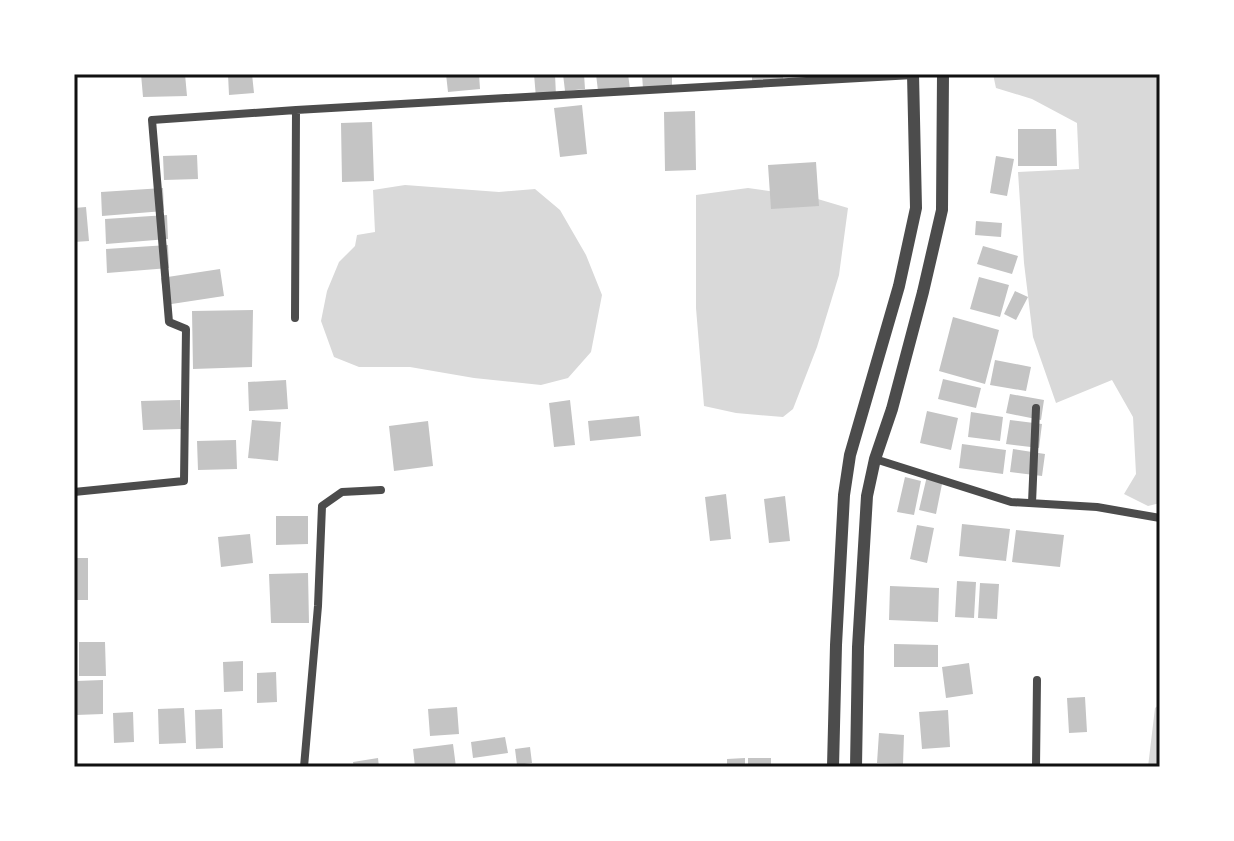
<svg xmlns="http://www.w3.org/2000/svg" width="1234" height="841" font-family="Quicksand,sans-serif">
<style>
.water{fill:#d9d9d9}
.building{fill:#c4c4c4}
.lines{fill:none;stroke-linecap:round;stroke-linejoin:round}
.minor{stroke:#4c4c4c;stroke-width:8}
.tertiary{stroke:#4c4c4c;stroke-width:12}
.neatline{fill:none;stroke:#111;stroke-width:3}
</style>
<rect width="100%" height="100%" fill="#fff"/>
<!-- water -->
<path class="water" d="M993 74H1160V503L1148 506 1124 494 1136 474 1133 417 1112 380 1056 403 1033 337 1024 263 1018 172 1079 169 1077 123 1032 99 996 88Z
M405 185 499 192 535 189 560 210 586 255 602 295 591 352 568 378 541 385 474 378 410 367H359L334 357 321 321 327 291 339 262 355 246 357 235 375 232 373 190Z
M748 188 811 197 848 208 839 275 817 347 793 409 783 417 736 413 704 406 696 308V195Z
M1160 704V767H1148L1155 708Z"/>
<!-- building -->
<path class="building" d="M141 74H185L187 96 143 97Z
M228 74H252L254 93 229 95Z
M446 74H479L480 89 448 92Z
M534 74H555L556 96 536 98Z
M563 74H584L585 89 565 91Z
M596 74H628L630 89 598 91Z
M642 74H672V87L643 89Z
M752 74H783V85H752Z
M582 105 587 154 560 157 554 108Z
M695 111 696 170 665 171 664 112Z
M372 122 374 181 342 182 341 123Z
M1018 129H1056L1057 166H1018Z
M197 155 198 179 164 180 163 156Z
M996 156 1014 159 1007 196 990 193Z
M816 162 819 206 771 209 768 165Z
M163 188 164 211 102 216 101 192Z
M86 207 89 241 74 242V208Z
M167 215 168 239 106 244 105 219Z
M976 221 1002 223 1001 237 975 235Z
M168 245 169 268 107 273 106 249Z
M983 246 1018 256 1012 274 977 264Z
M220 269 224 296 165 305 161 278Z
M979 277 1009 285 1000 317 970 309Z
M1015 291 1028 297 1016 320 1004 314Z
M253 310 252 367 193 369 192 311Z
M953 317 999 330 985 384 939 371Z
M995 360 1031 367 1026 391 990 385Z
M943 379 981 388 976 408 938 399Z
M286 380 288 409 249 411 248 382Z
M1010 394 1044 400 1041 420 1006 413Z
M180 400 181 429 143 430 141 401Z
M570 400 575 445 554 447 549 403Z
M927 411 958 418 951 450 920 443Z
M971 412 1003 417 1000 441 968 437Z
M639 416 641 436 590 441 588 421Z
M252 420 281 422 278 461 248 458Z
M1010 420 1042 424 1039 448 1006 444Z
M428 421 433 466 394 471 389 426Z
M236 440 237 469 198 470 197 441Z
M962 444 1006 450 1003 474 959 468Z
M1013 449 1045 454 1042 476 1010 472Z
M927 476 943 479 936 514 919 510Z
M905 477 921 481 914 515 897 512Z
M726 494 731 539 710 541 705 497Z
M785 496 790 541 769 543 764 499Z
M276 516H308V544L276 545Z
M962 524 1010 529 1006 561 959 556Z
M917 525 934 528 927 563 910 559Z
M1016 530 1064 535 1060 567 1012 562Z
M250 534 253 563 221 567 218 537Z
M74 558H88V600H74Z
M308 573 309 623H271L269 574Z
M957 581 976 582 974 618 955 617Z
M980 583 999 584 997 619 978 618Z
M890 586 939 588 938 622 889 620Z
M79 642H105L106 676H79Z
M894 644 938 645V667H894Z
M243 661V691L224 692 223 662Z
M969 663 973 694 946 698 942 667Z
M276 672 277 702 257 703V673Z
M103 680V714L76 715V681Z
M1085 697 1087 732 1069 733 1067 698Z
M457 707 459 734 430 736 428 709Z
M184 708 186 743 159 744 158 709Z
M222 709 223 748 196 749 195 710Z
M948 710 950 747 922 749 919 712Z
M133 712 134 742 114 743 113 713Z
M879 733 904 735 903 764 877 763Z
M505 737 508 753 473 758 471 742Z
M453 744 456 767H415L413 749Z
M530 747 532 763 517 765 515 749Z
M378 758 379 767H354L353 762Z
M745 758V767H727V759Z
M748 758H771V767H748Z"/>
<g class="lines">
<!-- minor -->
<path class="minor" d="M295 318 296 110 913 75
M875 459 1011 502 1097 507 1160 518
M74 492 184 481 186 329 169 322 152 120 296 110
M1032 503 1036 408
M304 767 318 606 322 506 342 492 381 490
M1036 767 1037 680"/>
<!-- tertiary -->
<path class="tertiary" d="M833 767 836 645 844 495 850 455 899 286 916 208 913 74
M856 767 858 647 867 496 875 459 892 409 923 292 942 210 943 74"/>
</g>
<!-- border -->
<rect width="1234" height="841" fill="none" stroke="#ffffff" stroke-width="152"/>
<rect x="76" y="76" width="1082" height="689" class="neatline"/>
</svg>
